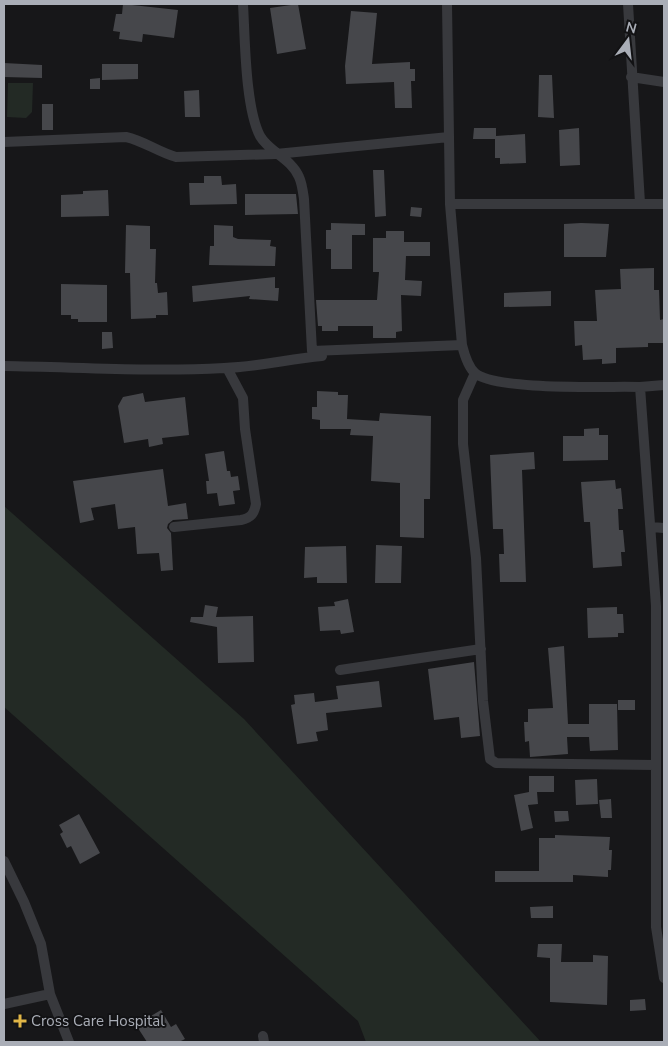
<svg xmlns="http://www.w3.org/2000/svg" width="668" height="1046" font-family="'Nunito Sans',sans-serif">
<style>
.green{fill:#232a25}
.building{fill:#46474b}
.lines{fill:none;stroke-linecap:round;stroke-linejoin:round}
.street{stroke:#38393d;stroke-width:10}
.poi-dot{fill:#e1b647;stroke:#121214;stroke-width:2}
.labels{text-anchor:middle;stroke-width:4;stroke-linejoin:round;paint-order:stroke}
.poi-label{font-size:15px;fill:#aaaeb7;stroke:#121214;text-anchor:start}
</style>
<rect width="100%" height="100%" fill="#171719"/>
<!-- green -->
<path class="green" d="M8 83H33L32 112 26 118 7 117Z
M4 506 244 719 541 1042H366L358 1021 4 707Z"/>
<!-- building -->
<path class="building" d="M123 4 178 10 174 38 143 34 142 42 119 39 120 32 113 31 116 14H122Z
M298 4 306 49 277 54 270 8Z
M351 11 377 13 372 64 410 62V69H415V81H411L412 108H395L394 82 346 84 345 66Z
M4 63 42 65V78L4 77Z
M102 64H138V79L102 80Z
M539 75H552L554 118 538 117Z
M100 78V89H90V79Z
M199 90 200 117H185L184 91Z
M42 104H53V130H42Z
M474 128H496V136L525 134 526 163 500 164V158H495V139H473Z
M579 128 580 165 560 166 559 130Z
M373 170H384L386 216 375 217Z
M204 176H221L222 185 236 184 237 204 190 205 189 183H204Z
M108 190 109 216 61 217V195L83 194V191Z
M245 194H296L298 214 245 215Z
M411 207 422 208 421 217 410 216Z
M331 223 365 224V235H352V269H331V249H326V230H331Z
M581 223 609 224 606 257H564V224Z
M126 225 150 226V249H156L155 283H157L158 293 167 292 168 315H156V318L131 319 130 273H125Z
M214 225 233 226V237L238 239 271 240 270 246 276 247 275 266 209 265 210 246H214Z
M386 231H404V242H430V256H406L405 280 422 281 421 296 401 295 402 331 396 332V338H373V326H338V331H322V326H318L316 300H377L379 272H373V238H386Z
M654 268V290H659L660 320 664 319V343H648V347L616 348V363L602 364V359L583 360 582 345 575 346 574 321H597L595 290 621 289 620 269Z
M275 277V288H279L278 301 249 299 250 296 193 302 192 286Z
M61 284 107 285V322H78V319H71V315H61Z
M551 291V306L504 307V293Z
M102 332H112L113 348 102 349Z
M317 391 338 392V395H348L347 419 379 421 380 413 431 416 430 499H424V538L400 537V483L371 481 373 436 350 435 351 429H320V420L312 419V407H317Z
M143 393 145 402 185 397 189 435 162 438 163 444 149 447 148 439 124 443 118 406 123 397Z
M599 428V435H608V460L563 461V436H584V429Z
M224 451 227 471H230L231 477 238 476 240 490 233 491 235 504 219 506 217 493 207 494 206 481H209L205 454Z
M534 452 535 469 522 470 526 582H500L499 554H504L503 529H493L490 455Z
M163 469 168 506 186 503 188 519 173 520 168 524 167 528 171 533 173 570 161 571 159 553 137 554 135 527 118 529 115 504 91 508 94 520 80 523 73 481Z
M615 480 616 489 621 488 623 509H618L619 530H623L625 552H621L622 566 593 568 590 522H584L581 482Z
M376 545 402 546 401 583H375Z
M346 546 347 583H317V577L304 578 305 547Z
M348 599 354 632 341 634 340 630 320 631 318 607 335 606 334 602Z
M205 605 218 607 216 617 253 616 254 662 218 663 217 627 190 622 191 617H203Z
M617 607V614H623L624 633H618V637L588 638 587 608Z
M564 646 568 724H589V704H617L618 750 590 751 589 737H567L568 754 530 757 529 741 525 742 524 722H528V709L553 708 548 648Z
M474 662 480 736 461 738 459 717 434 720 428 669Z
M379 681 382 707 326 713 328 730 316 732 318 741 297 744 291 705 295 704 294 695 314 693 315 702 338 699 336 686Z
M618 700H635V710H618Z
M529 776H554V792H537L538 804 528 805 533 828 521 831 514 795 529 792Z
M597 779 598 804 576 805 575 780Z
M611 799 612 818H601L599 800Z
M554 811H568L569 821 555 822Z
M79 814 100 853 80 864 71 846 67 848 60 834 63 832 59 825Z
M555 835 610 837 609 850H612L611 870H608V877L573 875V882H495V871H539V838H555Z
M553 906V918H531L530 907Z
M538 944H562L561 962H593V955L608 956 607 1005 550 1002V958L537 957Z
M645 999 646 1010 630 1011V1000Z
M161 1010 171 1027 176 1024 185 1039 179 1042H147L136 1025Z"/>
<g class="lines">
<!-- street -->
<path class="street" d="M243 4C245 37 245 107 260 136 269 152 292 159 299 177 302 183 303 192 304 199L312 351 462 345
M447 4 450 204 462 345C464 353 468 367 475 373 496 391 609 386 640 387L656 606V927L664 978
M628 4 640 203
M631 77 664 82
M4 142 126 137C144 141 158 152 176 157L276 154 449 137
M450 204H664
M4 366C77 367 150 372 224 368 257 367 289 359 322 356
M475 373 463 400V444L476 558 483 701 490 759 496 763 655 765
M640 387 664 385
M174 527 241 520C251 518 254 514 256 504L245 429 243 398 227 368
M651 527 664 528
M340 670 481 649
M4 861 24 902 41 944 50 994
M4 1004 50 994 69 1042
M263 1036 264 1042"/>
</g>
<!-- markers -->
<path class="poi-dot" d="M17.5 1013.5h5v5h5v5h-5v5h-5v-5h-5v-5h5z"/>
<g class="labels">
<!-- poi labels -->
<g class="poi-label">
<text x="31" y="1026">Cross Care Hospital</text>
</g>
</g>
<!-- border -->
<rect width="668" height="1046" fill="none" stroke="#aaaeb7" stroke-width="10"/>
<!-- north arrow -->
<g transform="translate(628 40) rotate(15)" stroke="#121214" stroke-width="4" paint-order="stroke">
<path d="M0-4L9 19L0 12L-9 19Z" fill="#aaaeb7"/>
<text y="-8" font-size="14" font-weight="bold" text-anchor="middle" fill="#aaaeb7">N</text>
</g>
</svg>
